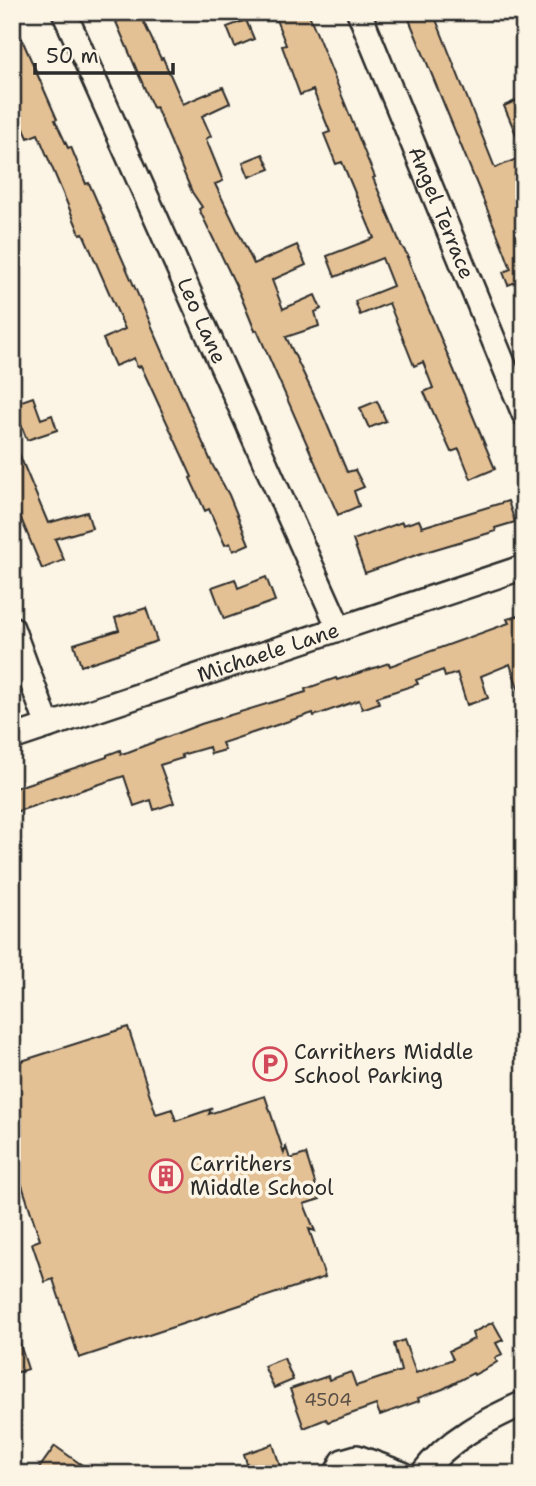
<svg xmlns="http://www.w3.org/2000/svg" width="536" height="1486" font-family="'Shantell Sans',sans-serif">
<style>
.building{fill:#e4c195;stroke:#2b2b2b;stroke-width:2}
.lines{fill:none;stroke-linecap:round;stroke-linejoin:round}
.minor-casing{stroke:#2b2b2b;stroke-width:28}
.minor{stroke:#fcf5e5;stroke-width:23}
.labels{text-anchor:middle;stroke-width:7;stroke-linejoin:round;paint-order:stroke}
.number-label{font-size:18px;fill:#595046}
.street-label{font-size:21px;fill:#2b2b2b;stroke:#fcf5e5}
.poi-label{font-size:21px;fill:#2b2b2b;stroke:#fcf5e5;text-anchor:start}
</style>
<rect width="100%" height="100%" fill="#fcf5e5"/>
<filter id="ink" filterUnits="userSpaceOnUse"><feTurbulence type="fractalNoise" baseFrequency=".0143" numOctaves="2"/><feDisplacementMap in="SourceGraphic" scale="14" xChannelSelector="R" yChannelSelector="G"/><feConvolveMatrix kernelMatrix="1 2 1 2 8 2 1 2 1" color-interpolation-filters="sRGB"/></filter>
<g filter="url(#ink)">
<!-- building -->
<path class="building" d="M137 12H139L161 59 163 58 183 104 223 87 230 103 202 116 211 136 206 139 223 181 215 184 254 264 297 245 306 265 272 280 283 309 315 295 321 309 315 312 319 326 286 337 321 410 347 472 355 470 364 487 354 491 359 506 338 515 257 330 255 331 240 294 199 209 202 207 192 192 156 107 153 108 116 22Z
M273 12H308L367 158 375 177 373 178 401 245 409 257H407L495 469 471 479 459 449 451 452 424 392 433 388 423 362 414 366 389 303 360 315 355 301 393 286 382 258 335 277 327 256 374 238 342 162 336 164 324 134 330 132 313 90 300 95 282 46 286 45Z
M406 12H433L495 168 524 156V179L514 184 524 209V299L516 282 508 285 503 272 511 269 504 250Z
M13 19 53 110 57 119 55 120 68 148 71 147 86 184 89 183 213 466 229 495 249 544 233 551 230 543 225 545 209 509 205 511 190 478 192 477 141 366 137 367 134 358 115 366 103 339 125 329 83 233 80 234 38 134 28 138 12 101Z
M246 20 254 39 235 47 227 27Z
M524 97V153L504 106Z
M263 154 270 169 249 177 243 162Z
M33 397 41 419 52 415 57 430 27 440 13 404Z
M377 401 386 421 369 428 360 408Z
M12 437 48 523 87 512 92 528 55 539 64 560 42 569 12 497Z
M508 501 515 522 495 528 496 531 422 553 365 573 353 540 402 522 403 525 419 520 422 527Z
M266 577 275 601 224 619 212 587 235 579 238 588Z
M146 608 157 641 81 666 74 644 119 630 115 618Z
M524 614V696L521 697 510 664 481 676 488 698 467 705 457 673 445 677 443 670 416 680 418 684 377 697 379 703 362 709 359 700 314 716 313 713 222 743 225 750 211 754 209 747 181 755 183 758 160 765 174 803 154 810 151 800 134 806 124 776 12 813V789L107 757V755L120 750 121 754 128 752 201 724 306 692 305 689 336 678 337 680 389 663 390 666 509 623 507 619Z
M128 1027 156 1114 172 1109 176 1121 211 1109 209 1114 265 1096 284 1153 286 1147 290 1159 306 1154 320 1199 304 1204 315 1231 309 1229 325 1277 79 1358 53 1279 45 1282 32 1243 40 1240 12 1155V1064Z
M493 1322 503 1340 496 1343 502 1354 495 1358 497 1362 491 1366 474 1375 473 1373 443 1389 418 1398 419 1401 380 1415 376 1405 328 1422 326 1419 304 1428 290 1389 328 1376 329 1380 351 1372 356 1386 401 1371 394 1344 404 1340 416 1373 453 1359 449 1351 474 1339 472 1333Z
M15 1329 28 1369 12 1374V1330Z
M284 1358 293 1380 274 1388 264 1366Z
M273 1444 281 1469 277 1470 278 1474H250L244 1454Z
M55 1446 72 1458 95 1474H35Z"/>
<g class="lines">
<defs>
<g id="minor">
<path id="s1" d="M64 12 339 628"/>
<path id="s2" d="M359 12 524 414"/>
<path d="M12 628 48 726"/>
<path id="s3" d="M12 738 524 567"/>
<path d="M336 1474 343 1461 357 1457 403 1474"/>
<path d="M422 1474C448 1439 485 1421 524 1403"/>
</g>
</defs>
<!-- minor casing -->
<use href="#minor" class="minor-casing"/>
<!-- minor -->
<use href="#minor" class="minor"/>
</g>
</g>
<!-- icons -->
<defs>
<symbol id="parking-ring" viewBox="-11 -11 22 22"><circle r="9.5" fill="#fcf5e5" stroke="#d1495b" stroke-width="1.5"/><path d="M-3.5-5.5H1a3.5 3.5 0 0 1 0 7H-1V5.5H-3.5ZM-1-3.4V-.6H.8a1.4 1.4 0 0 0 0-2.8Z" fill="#d1495b"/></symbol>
<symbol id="building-ring" viewBox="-11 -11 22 22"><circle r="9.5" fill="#fcf5e5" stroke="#d1495b" stroke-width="1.5"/><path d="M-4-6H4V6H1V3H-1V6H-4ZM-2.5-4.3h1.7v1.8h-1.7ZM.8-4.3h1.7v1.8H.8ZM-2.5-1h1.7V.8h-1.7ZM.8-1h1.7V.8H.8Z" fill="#d1495b"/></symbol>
</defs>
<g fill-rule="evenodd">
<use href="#parking-ring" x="251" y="1045" width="38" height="38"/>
<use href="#building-ring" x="147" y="1157" width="38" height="38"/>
</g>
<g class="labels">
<!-- number labels -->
<g class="number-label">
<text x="328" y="1406">4504</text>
</g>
<!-- street labels -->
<g class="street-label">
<text dy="7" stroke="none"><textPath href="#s2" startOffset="217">Angel Terrace</textPath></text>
<text dy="7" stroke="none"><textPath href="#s1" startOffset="338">Leo Lane</textPath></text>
<text dy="7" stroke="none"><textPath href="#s3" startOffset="270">Michaele Lane</textPath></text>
</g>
<!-- poi labels -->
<g class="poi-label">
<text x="294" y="1059">Carrithers Middle<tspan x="294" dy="24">School Parking</tspan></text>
<text x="190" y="1171">Carrithers<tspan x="190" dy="24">Middle School</tspan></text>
</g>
</g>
<!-- margin -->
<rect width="536" height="1486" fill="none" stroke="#fcf5e5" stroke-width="42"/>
<rect x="21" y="21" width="494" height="1444" fill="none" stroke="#2b2b2b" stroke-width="2.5" filter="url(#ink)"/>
<!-- scale -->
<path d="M35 63v10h138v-10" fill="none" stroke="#2b2b2b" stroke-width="3.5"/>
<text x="46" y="63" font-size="21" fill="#2b2b2b" stroke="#fcf5e5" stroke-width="5" paint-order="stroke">50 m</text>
</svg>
